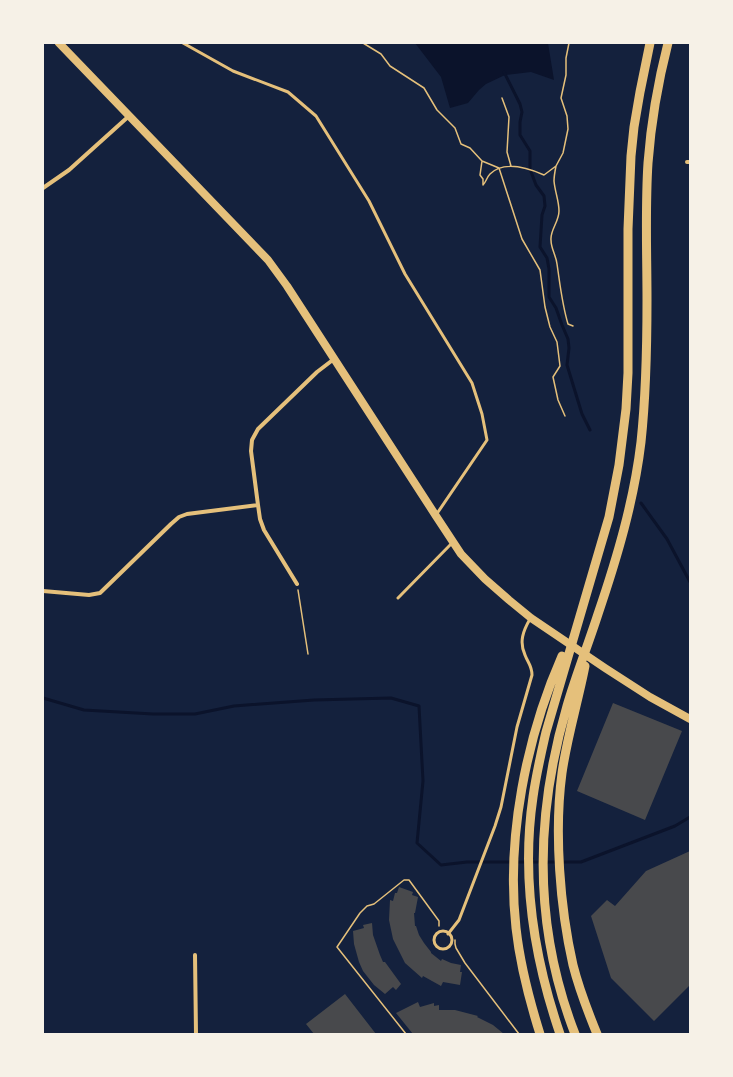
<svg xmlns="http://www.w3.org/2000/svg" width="733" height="1077" font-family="'Fira Sans',sans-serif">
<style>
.water{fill:#0b132b}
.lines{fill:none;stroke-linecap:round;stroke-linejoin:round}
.stream{stroke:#0b132b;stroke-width:3}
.building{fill:#48494c}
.path{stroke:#e5c07b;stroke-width:1.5}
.service{stroke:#e5c07b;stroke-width:3}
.minor{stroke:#e5c07b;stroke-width:4}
.secondary{stroke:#e5c07b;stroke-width:8}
.trunk{stroke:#e5c07b;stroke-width:9}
</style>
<rect width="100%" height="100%" fill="#14213d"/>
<!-- water -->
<path class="water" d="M415 43H548L554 80 531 72 505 75 486 84 479 90 468 103 450 108 441 77Z"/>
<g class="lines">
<!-- stream -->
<path class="stream" d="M504 72 520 104 522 112 520 122V135L530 151V169L536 185 544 196 545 206 542 215 540 247 547 258 549 269V297L556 308 562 325 568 339 569 348 567 365 582 414 590 430
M641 503 667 539 690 582
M43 698 84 710 153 714H195L234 706 314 700 391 698 419 706 423 781 417 843 441 865 467 862H581L675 826 690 817"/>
</g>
<!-- building -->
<path class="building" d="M613 703 682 731 645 820 577 791Z
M690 851V985L654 1021 611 978 591 916 607 900 615 906 646 871Z
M399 887 413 892 412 895 418 897 415 913H414L415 926H416L419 935 424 943 431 952V953L441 961 442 959 451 963 461 965 460 972H462L460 985 443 982 441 986 423 976 422 978 405 963 393 939 389 920 390 900 393 901 395 893H397Z
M372 923 373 935 380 955 383 962H385L401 984 396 990 393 987 385 994 374 985 363 971 359 962 354 944 353 931 364 928 363 925Z
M345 994 376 1034H314L306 1024Z
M418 1002 420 1007 434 1003V1006L439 1005V1010H455L478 1016 477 1017 493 1025 504 1034H413L396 1013Z"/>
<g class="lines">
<!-- path -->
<path class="path" d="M363 43 381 54 390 66 424 88 437 110 455 128 461 144 470 148 482 161 499 168
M502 98 509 117 507 152 511 166
M482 161 480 175 483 179V185C486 182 487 177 490 174 504 160 528 168 544 175L556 166 563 153 568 129 567 116 561 98 566 75V58L569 43
M556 166C555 171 554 177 554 181 555 192 559 201 559 211 559 222 550 230 551 240 551 249 556 255 557 264 560 284 562 304 568 324L573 326
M499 168 522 239 540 270 545 307 550 327 557 342 560 366 553 377 558 400 565 416
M298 590 308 654
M455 940V944L456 948 465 963 519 1034
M406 1034 337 947 360 913 367 906 374 904 404 880H409L439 921V926"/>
<!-- service -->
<path class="service" d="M183 43 233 71 288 92 316 116 369 201 405 274 472 383 482 414 487 440 436 515
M398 598 453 542
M434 940a9 9 0 1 1 18 0a9 9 0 1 1-18 0Z
M448 934 459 920 495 826 501 807 517 727 532 675C532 666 528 663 525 655 519 642 523 631 530 619"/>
<!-- minor -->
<path class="minor" d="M687 162H690
M43 188 69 170 129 116
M258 505 260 519 264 530 297 584
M43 591 89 595 100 593 171 524 179 517 187 514 258 505 251 451 252 440 258 429 317 372 334 359
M195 955 196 1034"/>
<!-- secondary -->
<path class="secondary" d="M59 43 268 260 287 286 436 516 461 554 485 579 509 600 531 618 605 668 650 697 690 719"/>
<!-- trunk -->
<path class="trunk" d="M585 666C578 702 567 737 562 773 554 832 560 908 573 965 579 989 588 1012 597 1034
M540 1034C529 999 520 964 516 928 506 838 526 738 562 656
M560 1034C534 958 521 878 533 797 536 775 541 754 546 732L609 517 619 465 626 409 628 373V229L631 156 634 127 640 92 650 43
M575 1034C533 926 535 815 567 706 576 675 588 645 598 614 617 558 634 501 641 442 646 395 647 347 647 300 647 254 645 209 648 163 651 123 658 82 668 43"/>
</g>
<!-- border -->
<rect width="733" height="1077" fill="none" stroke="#f6f1e7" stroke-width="88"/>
</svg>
